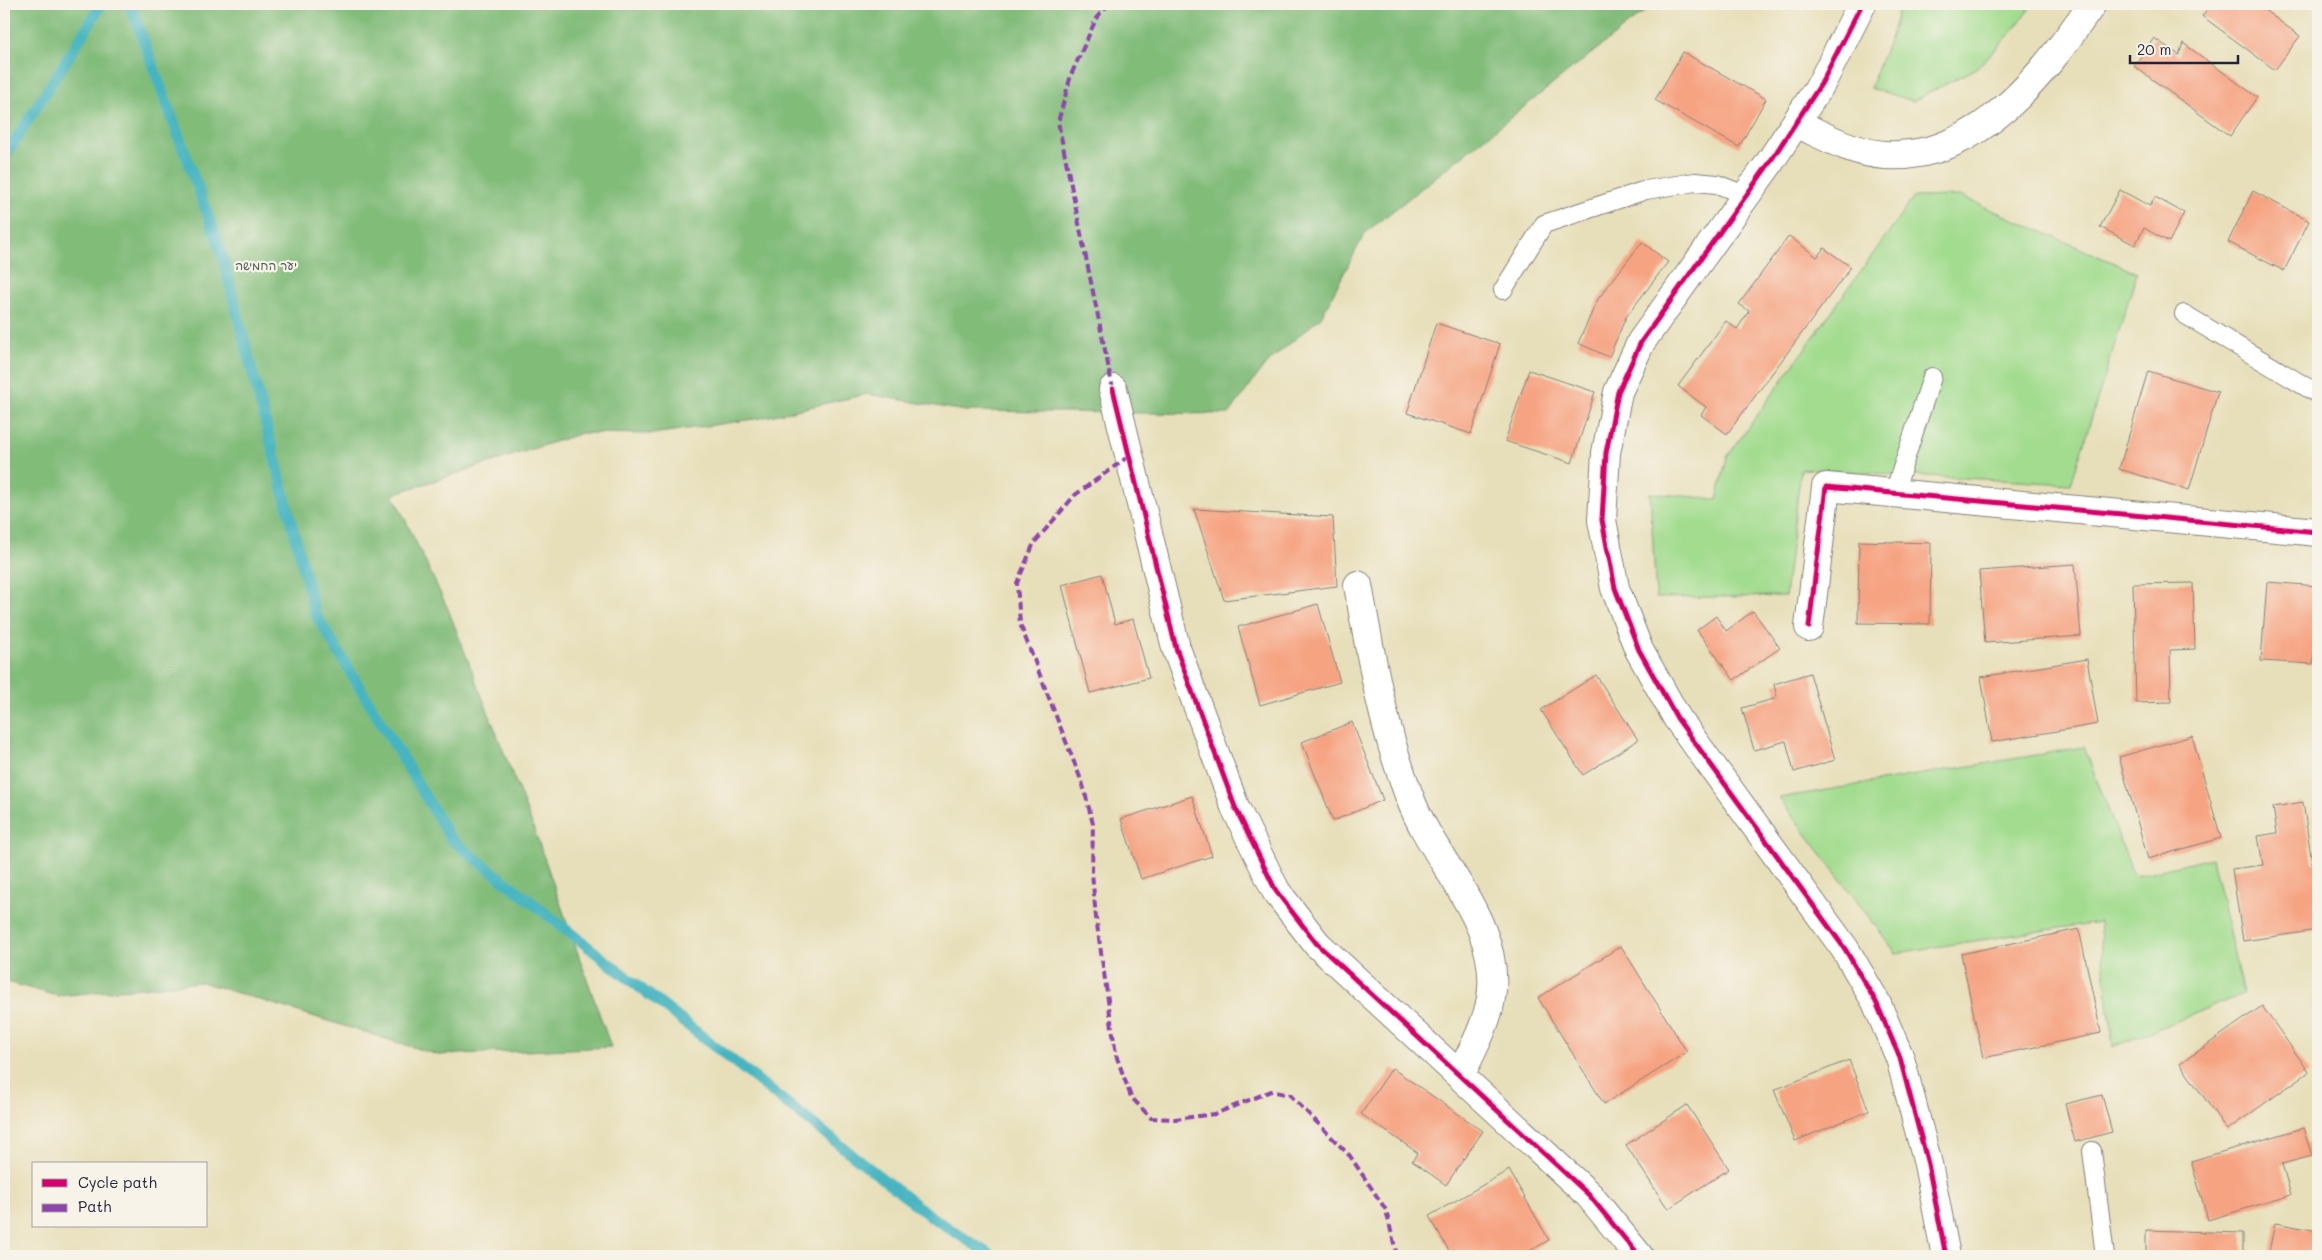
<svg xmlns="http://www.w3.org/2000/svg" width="2322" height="1260" font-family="Mali,'Playpen Sans Hebrew',sans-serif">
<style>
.green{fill:#a2dc8e;stroke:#627f64}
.forest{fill:#81bc79;stroke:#526f5a}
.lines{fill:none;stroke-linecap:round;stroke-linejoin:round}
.stream{stroke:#47b5c1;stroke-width:11}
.building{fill:#f6a381}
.service-casing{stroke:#84807a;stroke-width:20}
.minor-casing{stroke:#84807a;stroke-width:30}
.service{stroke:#fff;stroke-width:18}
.minor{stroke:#fff;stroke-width:28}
.quiet{stroke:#8e44ad;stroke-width:4;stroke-dasharray:8 4;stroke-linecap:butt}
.cycleway-casing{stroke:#f7f3e8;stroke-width:8}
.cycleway{stroke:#d6006c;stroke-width:5}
.labels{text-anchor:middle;stroke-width:4.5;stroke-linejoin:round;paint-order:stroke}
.park-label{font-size:12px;fill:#485a54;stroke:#f7f3e8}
</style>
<rect width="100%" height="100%" fill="#f7f3e8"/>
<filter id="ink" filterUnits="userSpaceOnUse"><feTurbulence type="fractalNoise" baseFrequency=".02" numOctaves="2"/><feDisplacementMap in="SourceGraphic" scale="10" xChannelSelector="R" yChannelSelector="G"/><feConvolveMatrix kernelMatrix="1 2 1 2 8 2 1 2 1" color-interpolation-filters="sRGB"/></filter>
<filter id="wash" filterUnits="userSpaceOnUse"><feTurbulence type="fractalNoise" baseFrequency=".0096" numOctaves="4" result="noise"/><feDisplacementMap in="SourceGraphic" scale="20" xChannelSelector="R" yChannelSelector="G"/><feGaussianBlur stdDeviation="1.12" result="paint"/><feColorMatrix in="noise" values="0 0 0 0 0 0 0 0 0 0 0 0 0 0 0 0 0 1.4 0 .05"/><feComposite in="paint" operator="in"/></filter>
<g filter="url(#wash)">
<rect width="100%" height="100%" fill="#e7dfb9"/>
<!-- green -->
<path class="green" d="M1900 4H2033L2011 33 1977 68 1913 101 1870 88 1891 36Z
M1960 196 2137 273 2071 484 1801 469 1785 596 1656 598 1650 493 1717 499 1727 457 1914 197Z
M2084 747 2134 876 2212 858 2243 994 2113 1047 2099 922 1896 953 1779 798Z"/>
<!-- forest -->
<path class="forest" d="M4 4H1654L1365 233 1321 317 1266 364 1229 414 965 411 867 394 761 418 653 434 582 433 393 494 448 609 535 832 611 1047 438 1055 202 982 57 996 4 981Z"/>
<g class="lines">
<!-- stream -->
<path class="stream" d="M130 4 221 251 315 613 451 839 930 1216 992 1256
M4 158 102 4"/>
</g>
<g id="blocks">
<!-- building -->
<path class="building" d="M2211 4H2256L2300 36 2275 70 2202 16Z
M2154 38 2179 55 2183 43 2257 97 2230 136 2134 66Z
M1683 52 1766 99 1739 147 1655 100Z
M2120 190 2150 206 2155 197 2184 213 2169 242 2144 228 2135 245 2100 227Z
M2253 191 2309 221 2284 271 2228 242Z
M1789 236 1817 257 1824 248 1851 267 1727 434 1701 415 1706 407 1678 386 1726 321 1737 329 1749 311 1739 304Z
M1642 242 1668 262 1626 317 1609 357 1578 343 1598 299Z
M1436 323 1500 344 1471 434 1407 413Z
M1529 370 1595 392 1572 463 1505 441Z
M2148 371 2218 392 2189 490 2119 469Z
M1194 509 1333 517 1337 586 1224 600Z
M1859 541 1931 543 1930 624 1858 623Z
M2075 564 2081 636 1985 643 1979 571Z
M1102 574 1115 624 1133 619 1149 678 1090 693 1062 585Z
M2267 582 2318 586V631H2315L2313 664 2261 661Z
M2193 583 2195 649 2170 650 2171 702 2136 703 2133 584Z
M1318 604 1340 682 1260 705 1238 627Z
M1753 611 1780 648 1734 680 1697 630 1716 616 1726 631Z
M2087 659 2098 724 1992 742 1981 677Z
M1810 673 1835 760 1794 772 1786 741 1754 750 1742 708 1777 698 1774 684Z
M1596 675 1638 740 1583 775 1541 710Z
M1352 722 1383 800 1333 821 1302 742Z
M2192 736 2221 838 2148 859 2119 757Z
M1192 796 1212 856 1141 879 1121 819Z
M2303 802 2312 863 2318 862V930L2243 941 2232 869 2263 865 2258 836 2277 833 2273 807Z
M2079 929 2101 1033 1983 1058 1961 954Z
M1621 946 1687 1052 1604 1104 1538 998Z
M2262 1006 2309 1072 2227 1130 2180 1064Z
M1849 1060 1869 1111 1795 1141 1774 1090Z
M1392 1068 1483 1131 1446 1185 1412 1161 1418 1153 1361 1114Z
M2102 1095 2112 1132 2075 1142 2065 1104Z
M1687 1105 1729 1169 1668 1209 1626 1145Z
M2303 1128 2312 1156 2282 1164 2291 1195 2208 1220 2191 1161Z
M1509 1170 1549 1240 1521 1256H1452L1429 1216Z
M2275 1223 2318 1231V1256H2268Z
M2146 1230 2243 1233V1256H2146Z"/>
</g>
</g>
<g filter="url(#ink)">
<use href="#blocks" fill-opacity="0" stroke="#84807a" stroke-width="1"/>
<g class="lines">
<defs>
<path id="service" d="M1503 290 1544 224 1646 190 1695 182 1717 184 1747 196
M2184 314 2318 394
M1894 493 1932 377
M2092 1151 2105 1256"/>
<path id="minor" d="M1862 4 1821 84 1768 165 1641 342 1618 392 1606 453 1602 520 1615 588 1639 650 1677 718 1845 949 1876 1002 1900 1058 1928 1164 1946 1256
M1796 123C1824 136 1853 153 1885 155 1979 161 2044 73 2092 4
M1113 389 1176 648 1235 807 1276 891 1317 944 1589 1195 1639 1256
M1358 585C1371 657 1383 729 1410 798 1434 863 1503 923 1491 998 1487 1025 1471 1052 1460 1076
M1809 627 1826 487 2318 532"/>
</defs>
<!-- service casing -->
<use href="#service" class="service-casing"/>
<!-- minor casing -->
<use href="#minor" class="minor-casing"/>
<!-- service -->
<use href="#service" class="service"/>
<!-- minor -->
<use href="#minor" class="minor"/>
<!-- quiet -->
<path class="quiet" d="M1109 4 1097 17 1071 75 1058 122 1113 389
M1129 456 1075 495 1034 543 1017 583 1020 624 1083 785 1093 824 1092 872 1096 918 1116 1055 1131 1097 1151 1118 1175 1119 1215 1114 1271 1091 1290 1095 1350 1156 1386 1210 1397 1256"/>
<defs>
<path id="cycleway" d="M1862 4 1821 84 1768 165 1641 342 1618 392 1606 453 1602 520 1615 588 1639 650 1677 718 1845 949 1876 1002 1900 1058 1928 1164 1946 1256
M1113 389 1176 648 1235 807 1276 891 1317 944 1589 1195 1639 1256
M1809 627 1826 487 2318 532"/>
</defs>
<!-- cycleway casing -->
<use href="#cycleway" class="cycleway-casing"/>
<!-- cycleway -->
<use href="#cycleway" class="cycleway"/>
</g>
</g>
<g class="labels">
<!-- park labels -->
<g class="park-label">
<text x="266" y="270">יער החמישה</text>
</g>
</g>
<!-- margin -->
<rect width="2322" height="1260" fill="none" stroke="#f7f3e8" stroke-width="20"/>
<!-- legend -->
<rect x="32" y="1162" width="175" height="65" fill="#f7f3e8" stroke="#a29fa3"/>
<rect x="42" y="1179" width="25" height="8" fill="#d6006c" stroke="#a29fa3"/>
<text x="78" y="1188" font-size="15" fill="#22223b">Cycle path</text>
<rect x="42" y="1204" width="25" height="8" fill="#8e44ad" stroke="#a29fa3"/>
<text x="78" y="1212" font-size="15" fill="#22223b">Path</text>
<!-- scale -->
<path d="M2130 55v8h108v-8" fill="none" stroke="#22223b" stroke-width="2.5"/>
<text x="2137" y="55" font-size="15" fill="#22223b" stroke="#f7f3e8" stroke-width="4" paint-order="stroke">20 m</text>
</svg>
